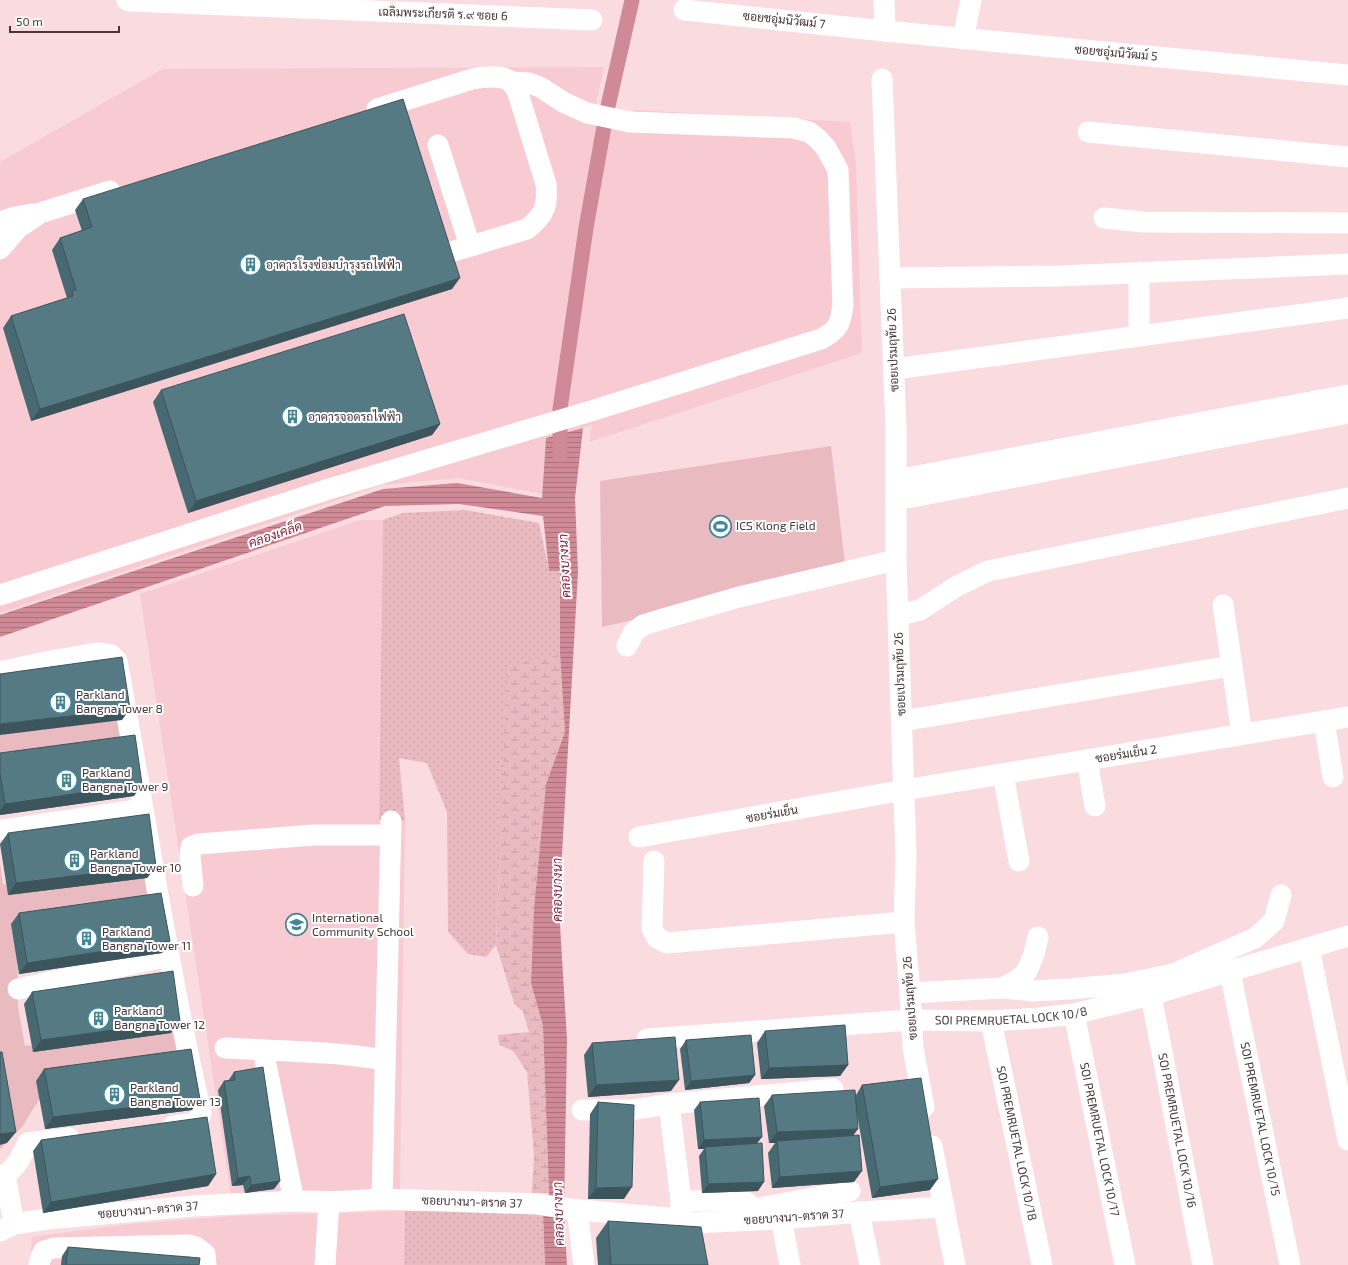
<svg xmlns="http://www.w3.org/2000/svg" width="1348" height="1265" font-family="'Exo 2',Sarabun,sans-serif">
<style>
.built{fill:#f8cad1}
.grass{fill:url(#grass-dots)}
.wetland{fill:url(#wetland-marsh)}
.green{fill:#eabac1}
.water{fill:url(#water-rules)}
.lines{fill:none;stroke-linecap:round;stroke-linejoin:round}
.canal{stroke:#d08a97;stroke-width:15}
.minor{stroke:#fff;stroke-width:21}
.wall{fill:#496972}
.shaded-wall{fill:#3c555c}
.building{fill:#557a84;stroke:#3c555c}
.labels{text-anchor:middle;stroke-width:4;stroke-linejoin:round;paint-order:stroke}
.street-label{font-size:12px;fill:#463639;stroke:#fff}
.poi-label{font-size:12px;fill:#463639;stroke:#fff;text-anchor:start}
.water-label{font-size:13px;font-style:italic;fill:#7d2940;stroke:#fff}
</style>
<defs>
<pattern id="grass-dots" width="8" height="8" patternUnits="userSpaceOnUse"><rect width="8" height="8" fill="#eabac1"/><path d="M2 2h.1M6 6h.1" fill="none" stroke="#caa0a7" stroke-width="1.8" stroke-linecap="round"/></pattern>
<pattern id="wetland-marsh" width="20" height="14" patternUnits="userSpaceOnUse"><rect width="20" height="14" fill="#eabac1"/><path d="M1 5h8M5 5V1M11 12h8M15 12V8" fill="none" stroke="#caa0a7"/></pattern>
<pattern id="water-rules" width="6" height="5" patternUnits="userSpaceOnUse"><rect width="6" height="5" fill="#d08a97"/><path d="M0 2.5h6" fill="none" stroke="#ab727c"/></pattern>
</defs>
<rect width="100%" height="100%" fill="#fadbe0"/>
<!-- built -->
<path class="built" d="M604 67 595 108 634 115 635 110 850 122 856 164 862 353 589 442 592 425 546 438 542 494 459 478 382 485 0 613V162L163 69Z
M360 520H383L379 820 405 821 400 1192 372 1193 313 1190 231 1195 140 594Z
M405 1211 404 1265H30L32 1237 130 1224 234 1216Z"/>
<!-- grass -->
<path class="grass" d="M465 510 539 523 549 570 560 571V654L547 658 499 863 496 945 486 957 468 954 448 932 447 812 427 763 399 758 405 821 379 820 383 520 403 513Z
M405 1211H479L543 1214 545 1265H404Z"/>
<!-- wetland -->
<path class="wetland" d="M560 654 565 732 546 784 534 908 531 983 543 1026 549 1193H532L534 1156 527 1072 513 1051 499 1045 498 1035 529 1032 523 1012 514 1003 496 945 506 689 508 667C525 662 543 659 560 654Z"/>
<!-- green -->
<path class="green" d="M831 446 846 572 602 627 600 481Z
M123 708 131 753 0 780V728Z
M0 863 3 884 17 888 149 866 158 912 17 934 18 1007 25 1046 176 1026 186 1064 44 1092 31 1112 23 1126 0 1149Z"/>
<!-- water -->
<path class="water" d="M583 428 575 498 578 572 559 908 567 1040 564 1215 567 1265H545L543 1214 549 1193 543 1026 531 983 534 908 546 784 565 732 560 654V571H549L543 516 459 504 385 506 0 637V615L383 489 457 483 542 498 546 438Z"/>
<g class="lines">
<!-- canal -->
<path class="canal" d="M560 455V409L586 228 606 115 632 0"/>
<!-- minor -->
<g class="minor">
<path d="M127 0 130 1 592 20"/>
<path d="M884 0 885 31"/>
<path d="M684 10 885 31 1348 75"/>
<path d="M963 39 971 0"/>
<path d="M882 79 896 428V560L906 856 904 922 910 993 913 1048 924 1107"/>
<path d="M377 109 472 79C484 77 501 74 511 82 513 84 515 88 517 90L546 184C548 205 545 215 527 229L441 255"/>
<path d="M1088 132 1348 157"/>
<path d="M438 145 470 246"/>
<path d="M1104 218 1143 222 1348 223"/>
<path d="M0 222 15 217 32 214"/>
<path d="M0 249 18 228 40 213 110 191"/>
<path d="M890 278 1058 276 1348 264"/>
<path d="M1139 336V272"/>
<path d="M894 369 1348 308"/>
<path d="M896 480 1348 395"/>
<path d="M896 500 1348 413"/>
<path d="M0 595 329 489 591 411 821 339C838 330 840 325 843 306L838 170 826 148 818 139 809 132 793 128 630 122 587 113 563 102 540 87 529 83 511 82"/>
<path d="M1223 605 1242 734"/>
<path d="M899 615 920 610 957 586 988 571 1348 498"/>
<path d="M627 646 634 632 643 625 666 618 739 597 896 560"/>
<path d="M0 672 45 662 97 653 111 655 117 661C145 812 167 964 201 1113 198 1126 183 1124 173 1126"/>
<path d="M902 721 1231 666"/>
<path d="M1324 721 1333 777"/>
<path d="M1087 760 1095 806"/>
<path d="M1003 774 1019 861"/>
<path d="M4 830 143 809"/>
<path d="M639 837 904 790 1348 717"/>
<path d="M654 861 652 928 657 938 667 943 904 922"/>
<path d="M193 886 190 856 191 847 198 844 314 835H390"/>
<path d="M1309 948 1348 1140"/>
<path id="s1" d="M1230 972 1290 1265"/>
<path d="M1003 988 1033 991 1069 989 1125 984 1173 974 1255 938 1274 921 1281 895"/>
<path d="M18 989 169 956"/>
<path d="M910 993 1003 988 1019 979 1027 971 1034 954 1038 937"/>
<path id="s2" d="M1151 995 1203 1265"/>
<path id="s3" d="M1074 1014 1125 1265"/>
<path id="s4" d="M991 1021 1042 1265"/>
<path id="s5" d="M647 1039 911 1020 991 1021 1039 1018 1074 1014 1151 995 1348 936"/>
<path d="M225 1048C278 1051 332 1051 385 1060"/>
<path d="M263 1050 294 1201"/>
<path d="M669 1104 681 1201 680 1215"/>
<path d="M582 1110H631L669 1104 833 1089"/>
<path d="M932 1146 955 1265"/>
<path d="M5 1175 14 1224"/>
<path d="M0 1177C15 1172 21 1156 28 1143L69 1138"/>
<path d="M382 1199 391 821"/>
<path d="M681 1201H745L754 1209 850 1191"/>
<path d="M577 1210 584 1265"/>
<path d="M859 1212 870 1265"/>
<path d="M781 1219 790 1265"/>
<path d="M0 1231 14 1224 47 1219 193 1206 294 1201 329 1202 382 1199 537 1204 570 1209 679 1219 693 1223 781 1219 859 1212 944 1207"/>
<path d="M39 1265 41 1257 44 1251 54 1248 188 1245 196 1247 205 1254 206 1265"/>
<path d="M325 1265 329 1202"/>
</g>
</g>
<!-- wall -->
<path class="wall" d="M83 199 452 289 31 421 3 328 11 316 67 298 52 250 60 238 82 231 75 210Z
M161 390 440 424 432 435 188 513 153 402Z
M0 753 142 784 134 796 0 815Z
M8 833 156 866 147 878 8 895 0 844Z
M19 913 170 941 162 953 19 974 11 924Z
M32 992 171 1033 33 1052 24 1004Z
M765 1031 848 1065 840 1076 761 1079 757 1043Z
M686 1040 755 1075 749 1083 685 1090 680 1049Z
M592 1043 671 1091 588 1097 584 1055Z
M44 1069 192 1110 45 1129 36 1081Z
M234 1072 280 1181 274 1189 245 1193 243 1185 232 1186 218 1090 224 1081H228Z
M862 1085 930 1190 872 1198 856 1109 853 1135 854 1182 772 1188 768 1153 775 1143H769L764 1106 772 1095H856Z
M598 1102 624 1199H588L590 1114Z
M700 1102 757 1144 758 1191 702 1193 699 1156 704 1149H698L694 1110Z
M41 1140 216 1174 208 1186 43 1213 33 1151Z
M608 1221 708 1265H598L596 1238Z
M68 1247 199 1265H61L62 1256Z"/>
<!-- shaded-wall -->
<path class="shaded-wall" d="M460 278 452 289 31 421 40 409Z
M440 424 432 435 188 513 196 501Z
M130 709 122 720 0 735V724Z
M142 784 134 796 0 815V811L5 804Z
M156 866 147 878 8 895 16 883Z
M170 941 162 953 19 974 27 963Z
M180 1021 171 1033 33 1052 41 1040Z
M848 1065 840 1076 761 1079 769 1068Z
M755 1075 749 1083 685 1090 691 1081Z
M679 1080 671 1091 588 1097 596 1085Z
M200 1099 192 1110 45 1129 53 1117Z
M858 1129 850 1140 777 1141 775 1143H769L777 1132Z
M16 1132 7 1143 0 1145V1134Z
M762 1137 755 1146 705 1147 704 1149H698L704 1140Z
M862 1171 854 1182 772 1188 780 1177Z
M216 1174 208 1186 43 1213 51 1202Z
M250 1176 243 1185 232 1186 238 1178Z
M938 1179 930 1190 872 1198 880 1187Z
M280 1181 274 1189 245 1193 251 1185Z
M764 1182 758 1191 702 1193 708 1184Z
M632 1187 624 1199H588L596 1188Z"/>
<!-- building -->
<path class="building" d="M403 99 460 278 40 409 11 316 73 296 72 291 76 290 60 238 92 227 83 199Z
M404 314 440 424 196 501 161 390Z
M122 657 130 709 0 724V674Z
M135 735 142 784 5 804 0 774V753Z
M149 814 156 866 16 883 8 833Z
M161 893 170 941 27 963 19 913Z
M173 971 180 1021 41 1040 32 992Z
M845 1025 848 1065 769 1068 765 1031Z
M751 1035 755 1075 691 1081 686 1040Z
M675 1037 679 1080 596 1085 592 1043Z
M191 1049 200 1099 53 1117 44 1069Z
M0 1052H2L16 1132 0 1134Z
M263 1067 280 1181 251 1185 250 1176 238 1178 224 1081 235 1080 234 1072Z
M921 1078 938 1179 880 1187 862 1085Z
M855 1090 858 1129 777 1132 772 1095Z
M759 1098 762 1137 704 1140 700 1102Z
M598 1102 634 1105 632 1187 596 1188Z
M207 1117 216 1174 51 1202 41 1140Z
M859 1135 862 1171 780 1177 777 1141Z
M762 1143 764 1182 708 1184 705 1147Z
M608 1221 701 1227 708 1265H611Z
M68 1247 200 1258 199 1265H66Z"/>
<!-- icons -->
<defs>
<symbol id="building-ring" viewBox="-11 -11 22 22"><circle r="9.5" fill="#fff" stroke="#448697" stroke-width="1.5"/><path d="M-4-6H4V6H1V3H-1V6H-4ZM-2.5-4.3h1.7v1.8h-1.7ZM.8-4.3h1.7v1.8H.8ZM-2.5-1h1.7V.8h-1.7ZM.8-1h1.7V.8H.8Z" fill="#448697"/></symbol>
<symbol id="stadium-ring" viewBox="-11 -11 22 22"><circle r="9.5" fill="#fff" stroke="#448697" stroke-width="1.5"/><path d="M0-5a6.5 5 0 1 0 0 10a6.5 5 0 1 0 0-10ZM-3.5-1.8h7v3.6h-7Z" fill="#448697"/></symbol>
<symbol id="school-ring" viewBox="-11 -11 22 22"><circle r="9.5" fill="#fff" stroke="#448697" stroke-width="1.5"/><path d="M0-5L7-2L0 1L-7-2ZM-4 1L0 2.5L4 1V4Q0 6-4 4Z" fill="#448697"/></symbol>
</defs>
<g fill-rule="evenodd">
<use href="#building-ring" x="238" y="252" width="25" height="25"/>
<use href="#building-ring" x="280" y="404" width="25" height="25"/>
<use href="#stadium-ring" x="708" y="514" width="25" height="25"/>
<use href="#building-ring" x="48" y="690" width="25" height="25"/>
<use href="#building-ring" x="54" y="768" width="25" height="25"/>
<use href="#building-ring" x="62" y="848" width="25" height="25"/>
<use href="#school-ring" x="284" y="912" width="25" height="25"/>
<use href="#building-ring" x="74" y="926" width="25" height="25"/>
<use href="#building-ring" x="86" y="1006" width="25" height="25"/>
<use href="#building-ring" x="102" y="1082" width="25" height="25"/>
</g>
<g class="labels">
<!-- street labels -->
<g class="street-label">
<text transform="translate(443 14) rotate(2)" y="4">เฉลิมพระเกียรติ ร.๙ ซอย 6</text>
<text transform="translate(784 20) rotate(6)" y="4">ซอยชอุ่มนิวัฒม์ 7</text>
<text transform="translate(1116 53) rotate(5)" y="4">ซอยชอุ่มนิวัฒม์ 5</text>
<text transform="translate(893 350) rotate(-92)" y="4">ซอยเปรมฤทัย 26</text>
<text transform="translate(900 674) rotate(-92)" y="4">ซอยเปรมฤทัย 26</text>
<text transform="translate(1126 754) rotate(-9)" y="4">ซอยร่มเย็น 2</text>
<text transform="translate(772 814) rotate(-10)" y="4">ซอยร่มเย็น</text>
<text transform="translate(910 998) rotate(-94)" y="4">ซอยเปรมฤทัย 26</text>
<text dy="4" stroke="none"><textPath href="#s5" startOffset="365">SOI PREMRUETAL LOCK 10/8</textPath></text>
<text dy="4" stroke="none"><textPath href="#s1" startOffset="150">SOI PREMRUETAL LOCK 10/15</textPath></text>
<text dy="4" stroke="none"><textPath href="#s2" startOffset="138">SOI PREMRUETAL LOCK 10/16</textPath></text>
<text dy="4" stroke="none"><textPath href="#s3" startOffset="128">SOI PREMRUETAL LOCK 10/17</textPath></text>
<text dy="4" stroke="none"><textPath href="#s4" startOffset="125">SOI PREMRUETAL LOCK 10/18</textPath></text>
<text transform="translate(472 1202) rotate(2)" y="4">ซอยบางนา-ตราด 37</text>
<text transform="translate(148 1210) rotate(-5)" y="4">ซอยบางนา-ตราด 37</text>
<text transform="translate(794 1217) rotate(-4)" y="4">ซอยบางนา-ตราด 37</text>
</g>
<!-- poi labels -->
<g class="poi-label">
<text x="266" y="269">อาคารโรงซ่อมบำรุงรถไฟฟ้า</text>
<text x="308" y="421">อาคารจอดรถไฟฟ้า</text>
<text x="736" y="530">ICS Klong Field</text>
<text x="76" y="699">Parkland<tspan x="76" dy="14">Bangna Tower 8</tspan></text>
<text x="82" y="777">Parkland<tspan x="82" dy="14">Bangna Tower 9</tspan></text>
<text x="90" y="858">Parkland<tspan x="90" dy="14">Bangna Tower 10</tspan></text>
<text x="312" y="922">International<tspan x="312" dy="14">Community School</tspan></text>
<text x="102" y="936">Parkland<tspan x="102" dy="14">Bangna Tower 11</tspan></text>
<text x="114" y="1015">Parkland<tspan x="114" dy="14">Bangna Tower 12</tspan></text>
<text x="130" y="1092">Parkland<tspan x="130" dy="14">Bangna Tower 13</tspan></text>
</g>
<!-- water labels -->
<g class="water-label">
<text transform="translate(275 534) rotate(-19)" y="5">คลองเคล็ด</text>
<text transform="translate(564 566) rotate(-93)" y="5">คลองบางนา</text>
<text transform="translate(557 890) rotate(-90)" y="5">คลองบางนา</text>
<text transform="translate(558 1214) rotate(-92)" y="5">คลองบางนา</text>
</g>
</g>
<!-- scale -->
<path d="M10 26v6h109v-6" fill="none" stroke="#463639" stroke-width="2"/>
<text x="16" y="26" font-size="12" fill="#463639" stroke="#ffffff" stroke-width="3" paint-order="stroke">50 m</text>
</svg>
